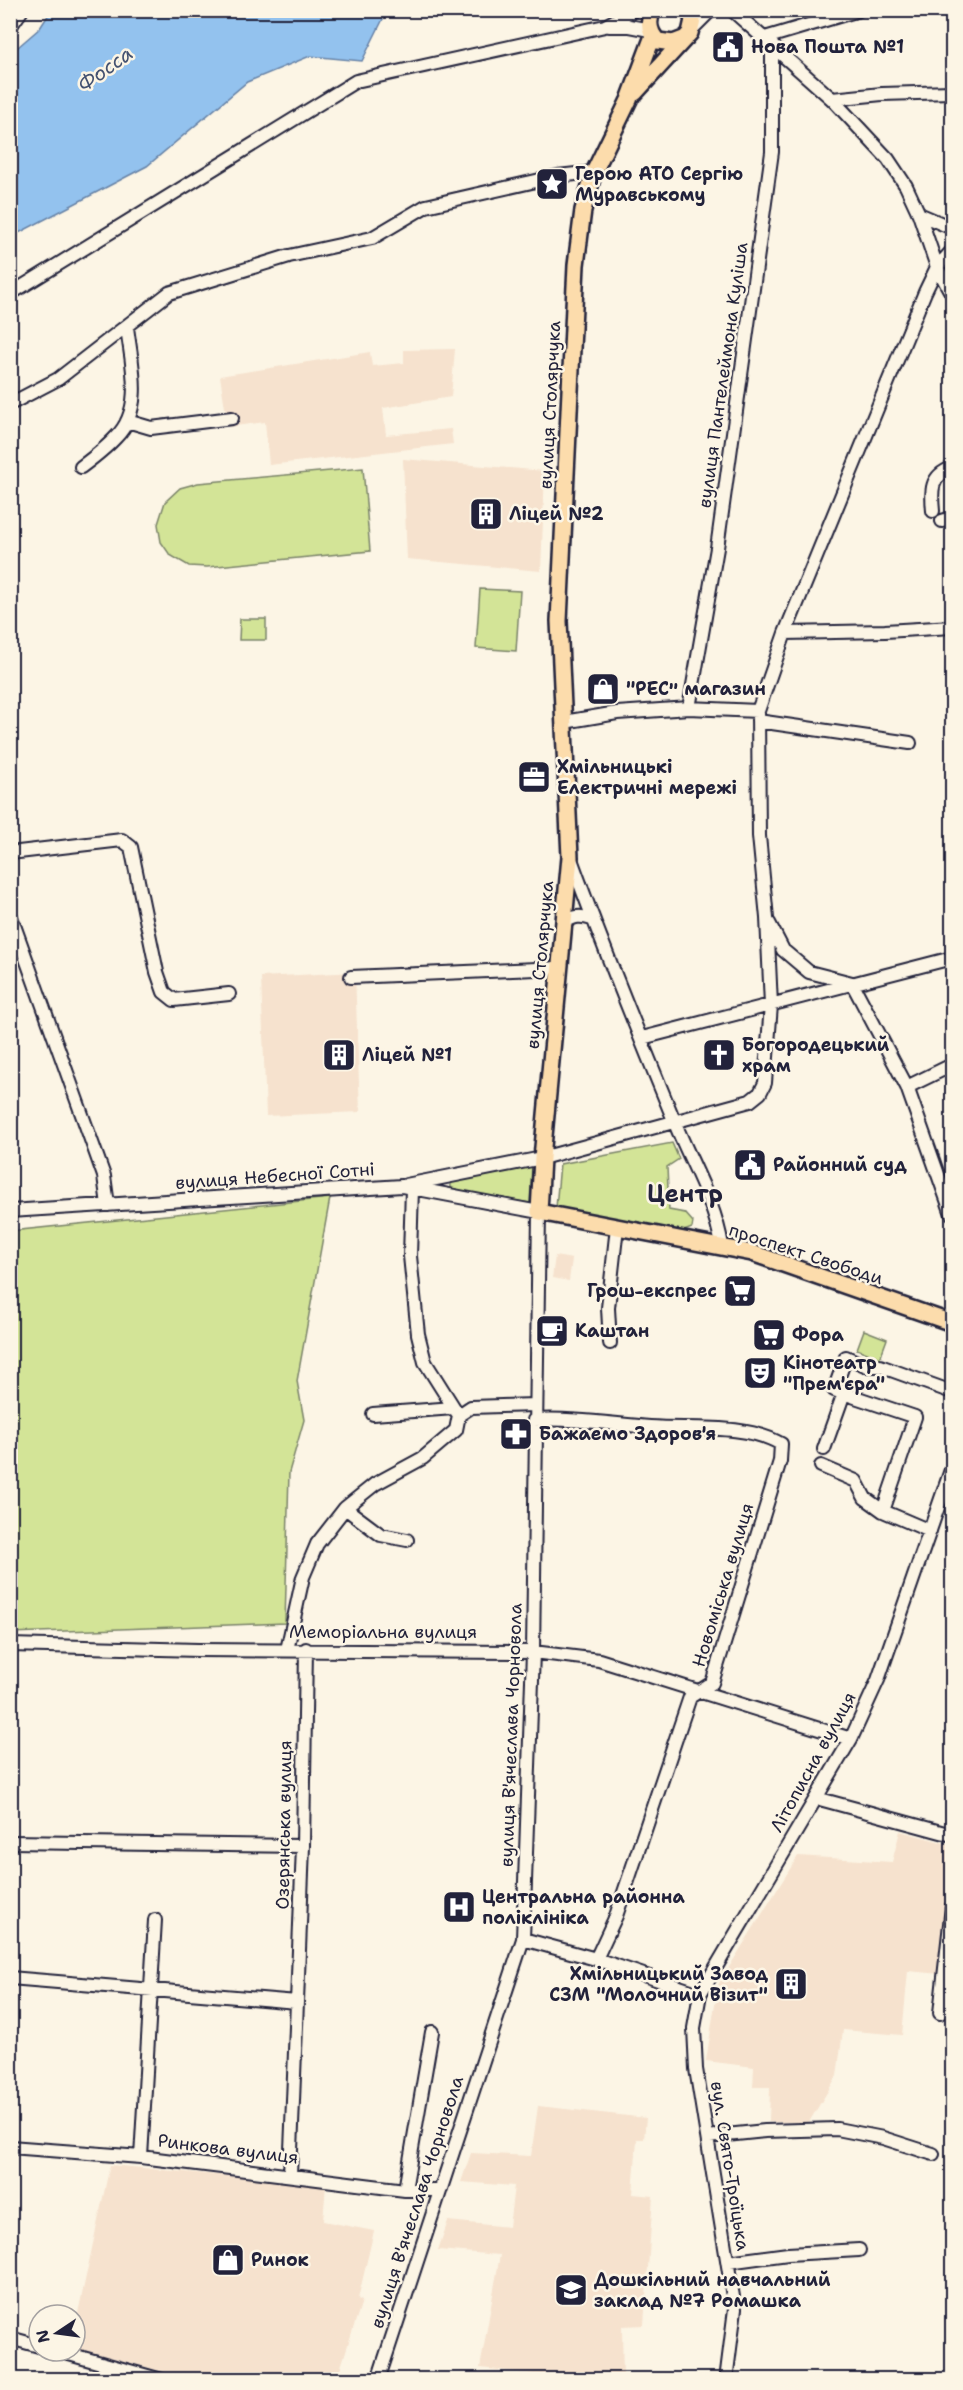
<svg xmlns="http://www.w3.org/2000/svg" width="963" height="2390" font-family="'Shantell Sans',sans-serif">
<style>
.built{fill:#f6e2ce}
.green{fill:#d3e497;stroke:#7a8369;stroke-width:1.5}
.water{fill:#93c2ee;stroke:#6682a6;stroke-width:1.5}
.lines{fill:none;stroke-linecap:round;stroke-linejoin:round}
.minor-casing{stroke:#22223b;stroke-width:16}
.major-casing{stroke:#22223b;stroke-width:20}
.minor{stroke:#fcf5e5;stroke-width:12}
.major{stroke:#fcdcac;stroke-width:15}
.labels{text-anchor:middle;stroke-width:5;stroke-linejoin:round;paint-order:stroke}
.poi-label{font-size:18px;font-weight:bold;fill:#22223b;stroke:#fcf5e5;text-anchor:start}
.street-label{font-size:18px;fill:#22223b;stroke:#fcf5e5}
.water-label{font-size:20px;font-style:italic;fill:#445271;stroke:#fcf5e5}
.district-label{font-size:24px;font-weight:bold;fill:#22223b;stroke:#fcf5e5}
</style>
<rect width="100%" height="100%" fill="#fcf5e5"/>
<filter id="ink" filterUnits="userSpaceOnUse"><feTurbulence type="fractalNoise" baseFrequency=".0167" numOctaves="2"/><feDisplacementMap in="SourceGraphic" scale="12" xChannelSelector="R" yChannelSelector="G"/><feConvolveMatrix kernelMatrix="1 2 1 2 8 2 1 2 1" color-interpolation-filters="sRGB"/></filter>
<g filter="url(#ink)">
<!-- built -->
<path class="built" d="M455 349 451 397 383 408 386 435 451 429 453 444 269 465 265 422 228 427 220 376 370 352 372 366 404 363V350Z
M403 459 545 471 541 571 407 559Z
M355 972 360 1112 266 1116 261 977Z
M555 1256 572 1259 569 1281 552 1278Z
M900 1831 952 1845V1872L940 1974 908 1971 902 2035 843 2030 837 2076 809 2122H769L770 2087H753L754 2067 706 2061 718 1985 798 1856 892 1862Z
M538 2106 646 2118 644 2139H637L633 2194 653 2196 644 2325 622 2326 623 2379H562V2377L480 2368 500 2255 438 2250 448 2221 509 2227 514 2186 461 2182 471 2153 531 2156Z
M110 2165 326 2185 323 2221 374 2231 358 2299 362 2301 337 2379H189L75 2348V2327Z"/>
<!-- green -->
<path class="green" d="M363 468 370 551 207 567 189 566 170 555 161 542 158 524 165 502 180 488 198 483Z
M480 589 520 591 516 651 476 648Z
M240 619H266V640H239Z
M672 1143 679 1159 667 1167 669 1210 685 1213 693 1222 692 1228 684 1231 556 1208 560 1164Z
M532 1165 530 1203 451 1190V1180Z
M330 1198 297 1381 304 1420 289 1472 285 1623 11 1633V1231Z
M864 1330 887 1339 880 1358 857 1349Z"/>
<!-- water -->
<path class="water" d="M51 11V10L387 11 362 61 310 56 247 82 147 166 11 237V53L40 28Z"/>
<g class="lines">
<defs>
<path id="minor" d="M732 10 832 99 888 159 906 186 919 214 937 267 952 294
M609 26H629L650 30
M10 27 22 10
M691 30 711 10
M765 38 859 10
M832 99 882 94 952 92
M919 214 952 228
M10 294 356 81 605 26 634 10
M10 404 58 379 169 293 289 256 372 238 426 206 558 176 594 172
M127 421 151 428 232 418
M81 467C93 458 106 448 116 437 145 408 131 362 127 327
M933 511C931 491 930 476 952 468
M942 521 952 518
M785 633 885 631 952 627
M689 708 717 548 772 152V44
M758 721 910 743
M564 722 617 713 689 708 758 711
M10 853 122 840 131 847 157 972 164 992 174 1000 229 994
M571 859C603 948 639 1035 675 1123 691 1163 715 1202 722 1246
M10 914 104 1176 108 1205
M564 923C574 916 580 915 592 919
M769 923 783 950 809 972 852 983 907 1087 952 1214
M351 977 560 968
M642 1038 952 958
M907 1087 952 1065
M406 1185 542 1158 750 1101 760 1093 765 1083 771 1005 767 918 759 836 758 711 785 633 925 292 937 267 952 251
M412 1188 410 1256 418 1334 425 1362 454 1408
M10 1211 402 1186 539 1212 533 1652 523 1939 378 2380
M610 1343 608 1308 617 1227
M459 1415 471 1407 535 1405
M534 1420C573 1418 611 1424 650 1427 690 1430 745 1423 781 1444L780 1461 712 1683 690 1697 616 1916 596 1959
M824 1449 844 1393
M821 1466 856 1481 865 1498 883 1511 930 1531
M345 1508 375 1484 423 1458 456 1430 459 1415 454 1408 373 1414
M883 1511 915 1417 834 1390 846 1357 867 1366H880L952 1392
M10 1645 198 1650 533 1652 599 1660 851 1739
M287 1650 303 1577 317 1544 345 1508 381 1535 407 1540
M816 1798 952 1835
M10 1842 303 1846
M523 1939 596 1959 700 1994
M10 1978 297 2002 290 2175
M297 2002 303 1846 306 1649
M940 2013 952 1906
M707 2137 765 2131 837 2129 883 2138 933 2154
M10 2147 141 2157 405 2190H440
M141 2157 155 1920
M405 2190 432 2032
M728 2262 788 2254 859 2250
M10 2338 39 2346
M58 2351 162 2380
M726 2380 735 2309 696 2069 694 2028 700 1994 851 1739 878 1680 952 1467"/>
<path id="major" d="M653 10C647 22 649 32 658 41L673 43 686 38
M653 36 629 100 594 172 583 210 576 265 559 621 570 857 542 1158 539 1212 752 1253 952 1323
M635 93 690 33 693 20 689 10"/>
</defs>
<!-- minor casing -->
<use href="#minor" class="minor-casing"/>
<!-- major casing -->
<use href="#major" class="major-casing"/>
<!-- minor -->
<use href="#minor" class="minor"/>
<!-- major -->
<use href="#major" class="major"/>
</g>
</g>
<!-- icons -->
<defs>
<symbol id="civic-square" viewBox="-11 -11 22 22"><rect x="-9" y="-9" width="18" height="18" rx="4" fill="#22223b" stroke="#fcf5e5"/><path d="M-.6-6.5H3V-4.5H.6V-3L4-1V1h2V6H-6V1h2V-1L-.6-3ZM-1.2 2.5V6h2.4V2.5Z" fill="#fff"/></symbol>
<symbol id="sight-square" viewBox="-11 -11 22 22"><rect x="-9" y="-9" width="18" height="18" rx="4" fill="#22223b" stroke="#fcf5e5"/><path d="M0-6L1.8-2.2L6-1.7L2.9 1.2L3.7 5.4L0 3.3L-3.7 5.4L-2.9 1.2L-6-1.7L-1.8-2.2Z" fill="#fff"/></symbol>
<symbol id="building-square" viewBox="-11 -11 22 22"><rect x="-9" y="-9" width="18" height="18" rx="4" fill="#22223b" stroke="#fcf5e5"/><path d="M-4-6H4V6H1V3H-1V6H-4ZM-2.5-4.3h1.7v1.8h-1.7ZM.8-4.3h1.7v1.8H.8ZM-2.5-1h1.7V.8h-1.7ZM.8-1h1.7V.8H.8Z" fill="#fff"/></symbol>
<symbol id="shop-square" viewBox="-11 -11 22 22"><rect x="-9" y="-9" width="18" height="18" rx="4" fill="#22223b" stroke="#fcf5e5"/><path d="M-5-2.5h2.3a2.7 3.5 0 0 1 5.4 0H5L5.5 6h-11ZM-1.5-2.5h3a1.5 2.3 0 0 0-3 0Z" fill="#fff"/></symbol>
<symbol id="office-square" viewBox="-11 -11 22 22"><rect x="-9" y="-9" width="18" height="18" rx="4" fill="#22223b" stroke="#fcf5e5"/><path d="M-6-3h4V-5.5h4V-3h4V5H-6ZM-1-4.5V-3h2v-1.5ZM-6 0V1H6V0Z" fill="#fff"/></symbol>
<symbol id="church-square" viewBox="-11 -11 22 22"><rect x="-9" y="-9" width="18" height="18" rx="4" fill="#22223b" stroke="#fcf5e5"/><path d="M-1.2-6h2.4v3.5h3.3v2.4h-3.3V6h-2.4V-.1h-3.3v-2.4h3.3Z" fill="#fff"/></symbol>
<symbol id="supermarket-square" viewBox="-11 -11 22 22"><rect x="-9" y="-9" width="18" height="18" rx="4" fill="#22223b" stroke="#fcf5e5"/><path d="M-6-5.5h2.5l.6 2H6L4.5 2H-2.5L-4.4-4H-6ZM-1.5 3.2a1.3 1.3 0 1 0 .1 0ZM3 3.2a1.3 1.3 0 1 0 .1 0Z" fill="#fff"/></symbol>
<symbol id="cafe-square" viewBox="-11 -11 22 22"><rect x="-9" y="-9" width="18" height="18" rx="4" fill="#22223b" stroke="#fcf5e5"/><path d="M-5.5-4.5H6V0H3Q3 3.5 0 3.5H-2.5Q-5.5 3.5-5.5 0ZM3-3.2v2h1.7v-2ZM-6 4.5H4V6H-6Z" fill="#fff"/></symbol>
<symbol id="theatre-square" viewBox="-11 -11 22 22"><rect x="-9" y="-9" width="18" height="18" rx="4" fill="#22223b" stroke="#fcf5e5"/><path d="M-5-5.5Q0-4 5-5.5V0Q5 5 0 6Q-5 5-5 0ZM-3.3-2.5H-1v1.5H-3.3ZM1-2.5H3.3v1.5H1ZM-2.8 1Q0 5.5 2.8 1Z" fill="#fff"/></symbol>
<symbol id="pharmacy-square" viewBox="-11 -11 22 22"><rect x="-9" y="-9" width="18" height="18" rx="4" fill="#22223b" stroke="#fcf5e5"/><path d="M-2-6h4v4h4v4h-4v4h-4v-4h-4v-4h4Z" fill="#fff"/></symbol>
<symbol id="hospital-square" viewBox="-11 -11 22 22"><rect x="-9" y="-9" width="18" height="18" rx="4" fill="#22223b" stroke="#fcf5e5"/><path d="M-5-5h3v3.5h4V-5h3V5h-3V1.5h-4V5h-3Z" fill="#fff"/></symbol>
<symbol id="school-square" viewBox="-11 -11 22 22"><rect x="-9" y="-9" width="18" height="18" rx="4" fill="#22223b" stroke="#fcf5e5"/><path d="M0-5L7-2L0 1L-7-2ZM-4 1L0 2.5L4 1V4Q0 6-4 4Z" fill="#fff"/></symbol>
</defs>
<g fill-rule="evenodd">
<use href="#civic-square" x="709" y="28" width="38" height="38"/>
<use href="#sight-square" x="533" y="165" width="38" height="38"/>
<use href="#building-square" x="467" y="495" width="38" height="38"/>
<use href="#shop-square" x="584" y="670" width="38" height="38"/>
<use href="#office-square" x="515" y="758" width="38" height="38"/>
<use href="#building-square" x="320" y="1036" width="38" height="38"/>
<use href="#church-square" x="700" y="1036" width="38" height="38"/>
<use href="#civic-square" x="731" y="1146" width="38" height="38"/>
<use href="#supermarket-square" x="721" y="1272" width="38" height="38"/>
<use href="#cafe-square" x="533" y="1312" width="38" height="38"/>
<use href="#supermarket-square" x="750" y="1316" width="38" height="38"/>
<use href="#theatre-square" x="741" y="1354" width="38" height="38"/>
<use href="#pharmacy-square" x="497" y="1415" width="38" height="38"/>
<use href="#hospital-square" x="440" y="1888" width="38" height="38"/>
<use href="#building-square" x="772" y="1965" width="38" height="38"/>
<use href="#shop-square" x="209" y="2241" width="38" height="38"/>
<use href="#school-square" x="552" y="2271" width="38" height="38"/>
</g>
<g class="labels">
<!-- poi labels -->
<g class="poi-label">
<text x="751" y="53">Нова Пошта №1</text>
<text x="575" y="180">Герою АТО Сергію<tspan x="575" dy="21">Муравському</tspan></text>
<text x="509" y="520">Ліцей №2</text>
<text x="626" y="695">"РЕС" магазин</text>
<text x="557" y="773">Хмільницькі<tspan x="557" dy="21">Електричні мережі</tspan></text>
<text x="742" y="1051">Богородецький<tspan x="742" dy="21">храм</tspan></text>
<text x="362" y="1061">Ліцей №1</text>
<text x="773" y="1171">Районний суд</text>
<text x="717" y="1297" text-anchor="end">Грош-експрес</text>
<text x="575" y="1337">Каштан</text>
<text x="792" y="1341">Фора</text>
<text x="783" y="1369">Кінотеатр<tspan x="783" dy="21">"Прем'єра"</tspan></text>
<text x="539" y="1440">Бажаемо Здоров'я</text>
<text x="482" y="1903">Центральна районна<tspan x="482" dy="21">поліклініка</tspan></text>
<text x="768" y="1980" text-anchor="end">Хмільницький Завод<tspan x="768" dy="21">СЗМ "Молочний Візит"</tspan></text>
<text x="251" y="2266">Ринок</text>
<text x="594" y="2286">Дошкільний навчальний<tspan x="594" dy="21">заклад №7 Ромашка</tspan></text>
</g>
<!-- street labels -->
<g class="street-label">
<text transform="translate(723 375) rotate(-82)" y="6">вулиця Пантелеймона Куліша</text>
<text transform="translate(550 405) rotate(-87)" y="6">вулиця Столярчука</text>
<text transform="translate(540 965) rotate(-85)" y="6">вулиця Столярчука</text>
<text transform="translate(275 1176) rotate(-4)" y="6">вулиця Небесної Сотні</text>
<text transform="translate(806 1254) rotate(18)" y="6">проспект Свободи</text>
<text transform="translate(723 1585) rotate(-73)" y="6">Новоміська вулиця</text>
<text x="383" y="1638">Меморіальна вулиця</text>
<text transform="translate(511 1735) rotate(-88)" y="6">вулиця В'ячеслава Чорновола</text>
<text transform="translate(813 1762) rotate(-61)" y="6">Літописна вулиця</text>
<text transform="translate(284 1825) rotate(-89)" y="6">Озерянська вулиця</text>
<text transform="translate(228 2149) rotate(7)" y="6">Ринкова вулиця</text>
<text transform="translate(730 2166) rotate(81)" y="6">вул. Свято-Троїцька</text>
<text transform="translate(417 2202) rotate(-72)" y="6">вулиця В'ячеслава Чорновола</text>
</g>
<!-- water labels -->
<g class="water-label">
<text transform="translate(105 69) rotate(-36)" y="7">Фосса</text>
</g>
<!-- district labels -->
<g class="district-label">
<text x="685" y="1202">Центр</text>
</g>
</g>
<!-- margin -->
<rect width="963" height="2390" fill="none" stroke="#fcf5e5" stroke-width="36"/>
<rect x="18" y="18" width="927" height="2354" fill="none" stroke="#22223b" stroke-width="2" filter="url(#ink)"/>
<!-- north arrow -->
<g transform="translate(57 2333) rotate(257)"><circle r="28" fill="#fcf5e5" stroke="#a5a1a1" stroke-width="1.5"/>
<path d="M0-4.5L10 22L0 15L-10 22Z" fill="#22223b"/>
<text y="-9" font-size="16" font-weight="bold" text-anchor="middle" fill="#22223b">N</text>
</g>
</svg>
